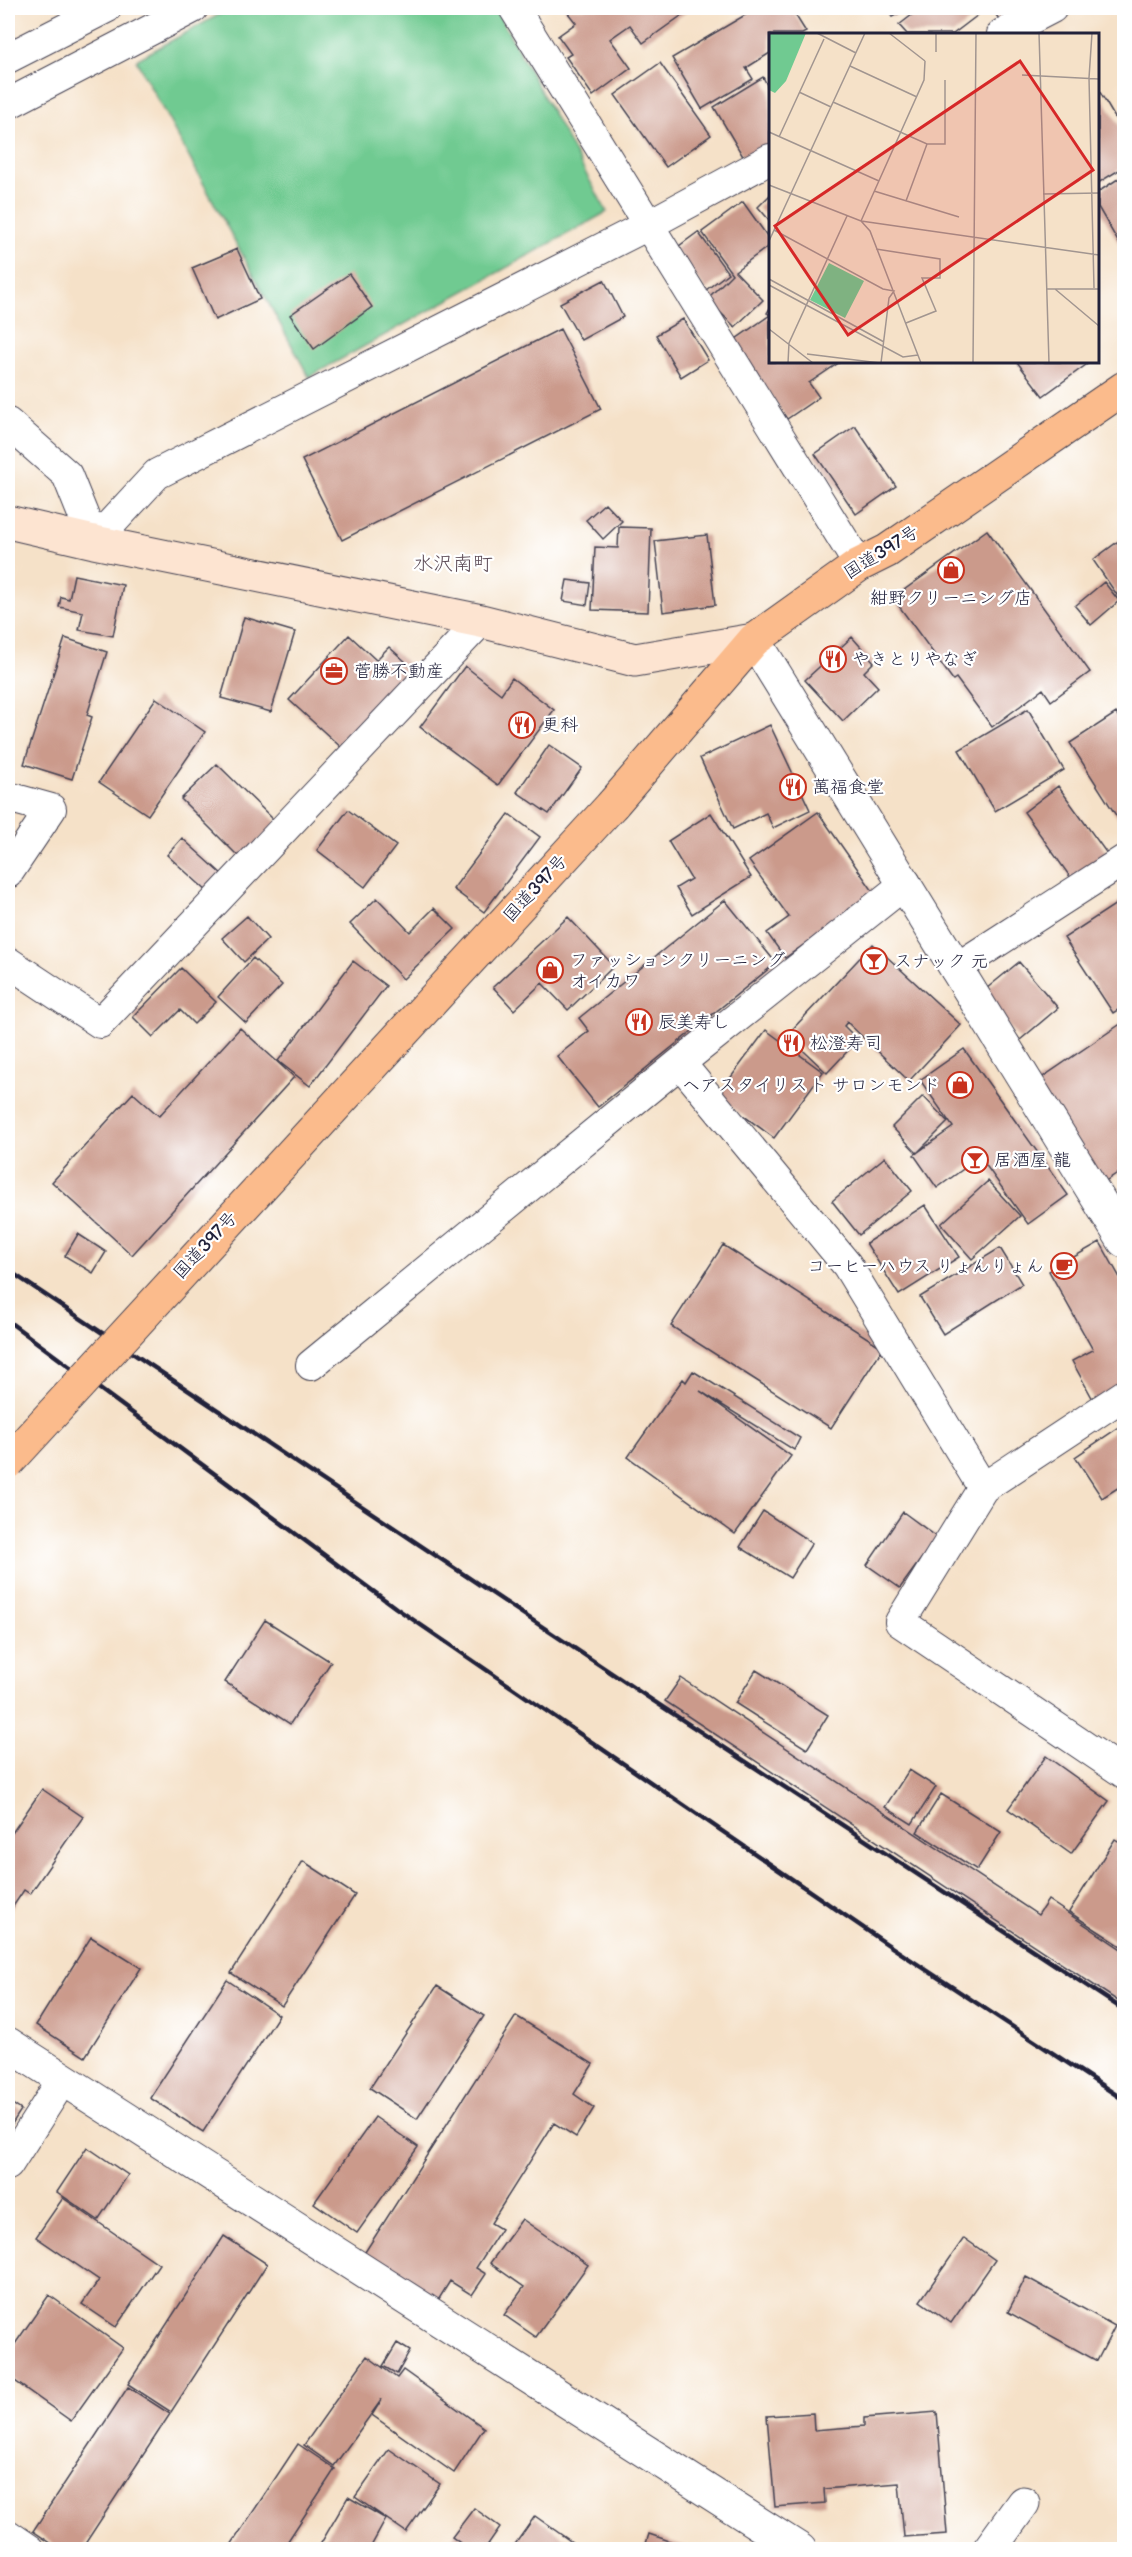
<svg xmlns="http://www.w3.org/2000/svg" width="1132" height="2557" font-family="'Balsamiq Sans','Klee One',sans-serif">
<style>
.green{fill:#70ca91;stroke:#497666;stroke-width:1.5}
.building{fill:#cb9a8b}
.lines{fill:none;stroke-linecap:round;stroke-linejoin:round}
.minor-casing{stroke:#423f50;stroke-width:32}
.tertiary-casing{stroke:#423f50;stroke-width:35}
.secondary-casing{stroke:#423f50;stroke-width:35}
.trunk-casing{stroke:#423f50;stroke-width:35}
.minor{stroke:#fff;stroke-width:30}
.tertiary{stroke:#fff;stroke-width:33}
.secondary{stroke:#fde4d1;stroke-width:33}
.trunk{stroke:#fbbb8c;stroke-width:33}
.rail{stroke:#22223b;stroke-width:4.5}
.trunk-bridge-casing{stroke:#423f50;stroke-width:35;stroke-linecap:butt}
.trunk-bridge{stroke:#fbbb8c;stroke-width:33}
.labels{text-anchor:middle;stroke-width:4.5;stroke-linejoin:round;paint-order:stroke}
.street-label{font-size:18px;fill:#22223b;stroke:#fff}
.poi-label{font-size:18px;fill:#22223b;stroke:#fff;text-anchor:start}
.neighbourhood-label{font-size:20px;fill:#5d4c57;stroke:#fff}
.inset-road{fill:none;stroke:#a19590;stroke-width:1.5}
.view{fill:#d62828;fill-opacity:0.15;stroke:#d62828;stroke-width:3}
.inset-edge{fill:none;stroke:#22223b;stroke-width:3}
</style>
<rect width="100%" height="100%" fill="#fff"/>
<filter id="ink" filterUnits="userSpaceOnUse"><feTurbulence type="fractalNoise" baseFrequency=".0167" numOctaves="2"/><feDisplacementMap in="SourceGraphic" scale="12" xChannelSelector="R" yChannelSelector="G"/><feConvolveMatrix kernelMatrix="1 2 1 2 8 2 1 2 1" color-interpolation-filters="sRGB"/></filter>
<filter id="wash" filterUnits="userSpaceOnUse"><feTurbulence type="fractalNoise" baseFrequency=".008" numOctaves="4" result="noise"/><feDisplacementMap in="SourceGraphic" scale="24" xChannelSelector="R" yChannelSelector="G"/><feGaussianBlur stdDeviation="1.35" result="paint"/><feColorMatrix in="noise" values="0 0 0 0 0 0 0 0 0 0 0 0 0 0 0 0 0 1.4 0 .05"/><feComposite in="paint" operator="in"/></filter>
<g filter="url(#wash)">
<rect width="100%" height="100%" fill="#f5e1c8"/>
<!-- green -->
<path class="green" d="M231 8H495L607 212 309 377 136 60Z"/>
<g id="blocks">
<!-- building -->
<path class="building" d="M564 8H692L643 43 630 25 610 39 631 68 593 96 566 57 571 54 558 36 576 23Z
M757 8H791L806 32 802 34H770V53L746 68 753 79 702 109 672 58Z
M886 8H909L892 17Z
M921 8H972L978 15 953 34H907L899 25Z
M991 8H1028L1004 26Z
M660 63 711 135 666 167 615 95Z
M763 77 770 91V144L745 160 714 107Z
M1098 89 1124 133V167L1098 183Z
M1124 175V252L1098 207V192Z
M770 195V221L758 207Z
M743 202 770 240V245L735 271 763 300 735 327 707 299 732 274 702 232Z
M698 232 728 273 706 290 675 249Z
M237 249 260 299 215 320 192 268Z
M349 274 372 307 314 349 290 315Z
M604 280 623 317 581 340 560 303Z
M770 308V362H840L809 383 819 397 787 419 733 341 770 315 767 313Z
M683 319 708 360 681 377 656 335Z
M560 329 601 409 342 540 302 460Z
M1017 362H1090L1043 396Z
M855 426 896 486 856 514 815 454Z
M605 503 622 521 603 539 586 520Z
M619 527 651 528 648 612 592 610 595 547 618 548Z
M987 530 1090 672 1051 701 1043 689 992 727 956 678 953 680 893 598Z
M707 535 715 605 663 612 655 541Z
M1124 537V605L1093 560Z
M74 575 123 585 113 636 79 630 83 612 59 607 61 597 69 599Z
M567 580 590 583 587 605 563 601Z
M1104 582 1119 601 1091 625 1075 606Z
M244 617 295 632 271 712 221 698Z
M349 635 376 660 389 647 416 671 344 750 289 700Z
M852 637 874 662 864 672 878 687 843 721 805 680Z
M65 638 107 652 87 715 92 717 72 779 24 764Z
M465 666 501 694 512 678 554 710 498 785 420 727Z
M156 698 205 732 148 815 99 782Z
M1028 709 1064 770 995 811 959 750Z
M1116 713 1124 725V828L1070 743Z
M770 725 810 810 773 828 766 813 733 829 700 758Z
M549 745 582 768 549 814 517 792Z
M217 764 277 823 241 859 181 799Z
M1058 786 1108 855 1073 881 1024 812Z
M348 810 396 846 365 887 317 850Z
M818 812 875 894 785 958 767 933 789 917 749 861Z
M711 813 751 877 692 914 676 888 691 879 668 841Z
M509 814 540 837 484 912 453 889Z
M182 838 223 875 208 892 167 855Z
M377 898 410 932 434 908 455 929 403 979 350 924Z
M725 900 776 963 598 1107 557 1056 589 1031 579 1018Z
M1122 900 1124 904V1006L1113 1013 1064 938Z
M247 916 268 939 244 962 222 938Z
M568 917 614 966 568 1010 542 983 514 1010 493 987Z
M873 944 961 1025 909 1081 847 1022 844 1026 858 1040 827 1073 787 1035Z
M253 958 282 985 246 1023 218 997Z
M353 961 386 986 310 1086 278 1061Z
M1019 962 1058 1008 1020 1040 981 993Z
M181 968 216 1002 194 1024 180 1010 153 1037 133 1017Z
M1122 1023 1124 1027V1180L1119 1172 1101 1184 1034 1083Z
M240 1028 294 1077 132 1255 52 1182 133 1093 159 1116Z
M766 1030 823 1072 774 1138 717 1096Z
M964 1049 1068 1195 1028 1224 980 1157 937 1188 914 1155 953 1127 920 1080Z
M923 1096 948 1122 917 1153 892 1127Z
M885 1157 912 1191 859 1235 832 1201Z
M988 1181 1020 1216 972 1259 941 1224Z
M925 1205 959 1257 899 1295 866 1243Z
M78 1234 106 1252 93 1273 65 1256Z
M1100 1242 1124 1285V1386L1095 1403 1072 1361 1093 1350 1049 1271Z
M723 1245 883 1348 831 1428 671 1326Z
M1000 1248 1022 1284 943 1334 920 1297Z
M693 1371 800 1438 794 1450 700 1391 791 1456 735 1534 628 1457 683 1379 686 1382Z
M1124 1424V1484L1102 1498 1075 1457Z
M763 1511 812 1543 790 1578 740 1547Z
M903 1512 937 1537 900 1588 867 1565Z
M265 1620 331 1662 290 1724 225 1682Z
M756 1670 828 1715 807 1749 735 1703Z
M681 1678 1038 1915 1048 1900 1124 1951V2005L665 1701Z
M1046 1756 1109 1801 1071 1854 1008 1809Z
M909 1770 936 1787 912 1824 885 1807Z
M42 1789 83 1817 30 1894 24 1890 8 1914V1839Z
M941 1794 1001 1832 977 1870 917 1832Z
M1115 1839 1124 1845V1948L1069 1912Z
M303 1861 355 1895 282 2006 231 1973Z
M91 1937 141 1968 85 2057 36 2025Z
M227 1980 279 2015 203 2132 150 2098Z
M437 1986 484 2016 417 2119 370 2088Z
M516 2016 593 2064 574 2094 594 2108 576 2137 554 2123 491 2223 501 2229 476 2268 486 2274 472 2295 450 2281 432 2310 358 2263Z
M8 2101 21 2110 8 2130Z
M375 2117 418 2147 357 2233 314 2203Z
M87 2147 128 2175 98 2220 57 2192Z
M63 2198 159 2264 116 2327 82 2304 99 2280 36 2237Z
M522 2219 588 2265 536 2337 504 2315 524 2287 490 2263Z
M224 2236 267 2264 171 2412 128 2384Z
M964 2238 995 2260 951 2323 920 2301Z
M1026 2277 1115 2326 1097 2361 1008 2312Z
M49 2295 123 2348 71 2421 8 2376V2354Z
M397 2343 410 2351 397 2374 383 2366Z
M367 2356 397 2378 403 2370 484 2428 454 2473 372 2415 382 2399 334 2466 304 2445Z
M128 2387 170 2414 81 2550H61L33 2531Z
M937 2412 947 2534 904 2537 899 2483 824 2489 825 2503 775 2507 767 2416 813 2413 814 2430 864 2426V2418Z
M298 2444 335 2469 282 2550H239L231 2545Z
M389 2449 440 2484 406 2532 355 2497Z
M348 2497 386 2519 369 2550H317Z
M474 2508 500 2527 484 2550H470L452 2537Z
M535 2516 573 2543 568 2550H511Z
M649 2534 693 2549V2550H644Z"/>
</g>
</g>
<g filter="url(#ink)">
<use href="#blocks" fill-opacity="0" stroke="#423f50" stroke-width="1.5"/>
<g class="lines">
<defs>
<path id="minor" d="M514 8 859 565
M1002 34 1052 8
M8 58 106 8
M8 104 193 8
M8 423 67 475 94 542 157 474 650 224 770 159
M8 797 51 809 8 873
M8 962 100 1023 481 621
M955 969 1124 860
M680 1063 847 1265 983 1488
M311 1365 680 1063 906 883
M1124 1395 983 1488 900 1622 1124 1773
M8 2165 63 2079
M8 2535 30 2550"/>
<path id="tertiary" d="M754 640 1124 1241
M8 2044 800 2550
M989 2550 1023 2503"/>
<path id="secondary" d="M8 522 94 542 481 621 635 660 754 640"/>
<path id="trunk" d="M613 804 754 640 859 565 887 551 1124 388"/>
</defs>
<!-- minor casing -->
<use href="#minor" class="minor-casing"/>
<!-- tertiary casing -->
<use href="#tertiary" class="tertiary-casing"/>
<!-- secondary casing -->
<use href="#secondary" class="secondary-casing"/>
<!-- trunk casing -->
<use href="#trunk" class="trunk-casing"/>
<!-- minor -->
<use href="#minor" class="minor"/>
<!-- tertiary -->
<use href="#tertiary" class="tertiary"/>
<!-- secondary -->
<use href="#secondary" class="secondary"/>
<!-- trunk -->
<use href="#trunk" class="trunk"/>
<!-- rail -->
<path class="rail" d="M8 1270 652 1700 1124 2010
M8 1321 396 1608 887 1944 1124 2100"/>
<defs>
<path id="trunk-bridge" d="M8 1462 613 804"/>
</defs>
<!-- trunk-bridge casing -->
<use href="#trunk-bridge" class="trunk-bridge-casing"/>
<!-- trunk-bridge -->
<use href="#trunk-bridge" class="trunk-bridge"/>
</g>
</g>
<!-- icons -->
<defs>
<symbol id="shop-ring" viewBox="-11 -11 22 22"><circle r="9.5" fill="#fff" stroke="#c8321e" stroke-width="1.5"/><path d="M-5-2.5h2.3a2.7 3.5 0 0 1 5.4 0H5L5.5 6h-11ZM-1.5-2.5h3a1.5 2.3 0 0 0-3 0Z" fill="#c8321e"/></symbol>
<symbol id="restaurant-ring" viewBox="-11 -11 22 22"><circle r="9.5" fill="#fff" stroke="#c8321e" stroke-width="1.5"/><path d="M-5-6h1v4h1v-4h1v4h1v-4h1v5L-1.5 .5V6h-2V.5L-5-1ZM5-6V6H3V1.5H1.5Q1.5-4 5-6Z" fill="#c8321e"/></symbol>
<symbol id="office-ring" viewBox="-11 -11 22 22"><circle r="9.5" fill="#fff" stroke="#c8321e" stroke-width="1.5"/><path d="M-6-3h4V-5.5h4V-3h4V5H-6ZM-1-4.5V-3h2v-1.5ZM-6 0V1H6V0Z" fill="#c8321e"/></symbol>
<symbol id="bar-ring" viewBox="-11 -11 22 22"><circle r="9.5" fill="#fff" stroke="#c8321e" stroke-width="1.5"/><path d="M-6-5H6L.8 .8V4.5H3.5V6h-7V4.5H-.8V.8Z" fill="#c8321e"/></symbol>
<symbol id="cafe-ring" viewBox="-11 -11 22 22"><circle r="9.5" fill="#fff" stroke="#c8321e" stroke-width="1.5"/><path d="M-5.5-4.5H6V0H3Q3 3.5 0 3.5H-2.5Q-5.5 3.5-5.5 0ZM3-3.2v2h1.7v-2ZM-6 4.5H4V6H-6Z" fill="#c8321e"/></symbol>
</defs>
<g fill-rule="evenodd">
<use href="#shop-ring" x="936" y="555" width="30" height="30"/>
<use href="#restaurant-ring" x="818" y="644" width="30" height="30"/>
<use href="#office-ring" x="319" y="656" width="30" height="30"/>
<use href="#restaurant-ring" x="507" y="710" width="30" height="30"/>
<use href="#restaurant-ring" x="778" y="772" width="30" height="30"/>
<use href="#bar-ring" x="859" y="946" width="30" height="30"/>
<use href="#shop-ring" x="535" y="955" width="30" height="30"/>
<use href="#restaurant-ring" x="624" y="1007" width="30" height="30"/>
<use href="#restaurant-ring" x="776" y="1028" width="30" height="30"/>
<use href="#shop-ring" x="945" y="1070" width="30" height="30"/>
<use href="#bar-ring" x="960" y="1145" width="30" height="30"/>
<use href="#cafe-ring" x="1049" y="1251" width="30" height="30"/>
</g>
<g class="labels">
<!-- street labels -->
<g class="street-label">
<text transform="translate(881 552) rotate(-32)" y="6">国道397号</text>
<text transform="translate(535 888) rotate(-47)" y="6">国道397号</text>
<text transform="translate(205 1245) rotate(-47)" y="6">国道397号</text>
</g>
<!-- poi labels -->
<g class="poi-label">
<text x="951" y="604" text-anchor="middle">紺野クリーニング店</text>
<text x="852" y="665">やきとりやなぎ</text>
<text x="354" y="677">菅勝不動産</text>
<text x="542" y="731">更科</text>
<text x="812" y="793">萬福食堂</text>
<text x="570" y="966">ファッションクリーニング<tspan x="570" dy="21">オイカワ</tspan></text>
<text x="894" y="967">スナック 元</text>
<text x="658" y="1028">辰美寿し</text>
<text x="810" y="1049">松澄寿司</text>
<text x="940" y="1091" text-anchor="end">ヘアスタイリスト サロンモンド</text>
<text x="994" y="1166">居酒屋 龍</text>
<text x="1044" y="1272" text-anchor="end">コーヒーハウス りょんりょん</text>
</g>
<!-- neighbourhood labels -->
<g class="neighbourhood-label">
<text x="453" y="570">水沢南町</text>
</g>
</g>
<!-- overview -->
<g transform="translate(769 33)">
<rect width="330" height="330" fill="#f5e1c8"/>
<path d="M0 0H37L17 48 6 60 0 57ZM60 230 95 248 76 285 41 267Z" fill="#70ca91"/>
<path class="inset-road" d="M48 0 87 20M120 0 156 28M167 0V19M270 0 280 330M323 0 320 45 325 255M81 33 148 64M253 42 330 46M30 59 62 74M64 69 158 111H176V47M0 99 110 148M10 104 55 6M0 152 92 188 330 222M105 158 190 184M274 161 330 160M137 168 158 111M92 188 155 47 156 28M92 188 101 198 152 330M5 197 114 256 125 258 120 265 112 330M0 208 96 0M107 216 171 226V245H153L167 278 137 290M0 246 115 309M0 252 134 324 149 322M277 256H330M286 256 330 293M0 296 44 330M38 321 111 330M19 330 20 310 78 183M204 330 207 0"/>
<path class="view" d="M251 28 324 137 79 302 6 193Z"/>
<rect width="330" height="330" class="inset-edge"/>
</g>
<!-- margin -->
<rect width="1132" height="2557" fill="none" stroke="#fff" stroke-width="30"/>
</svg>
